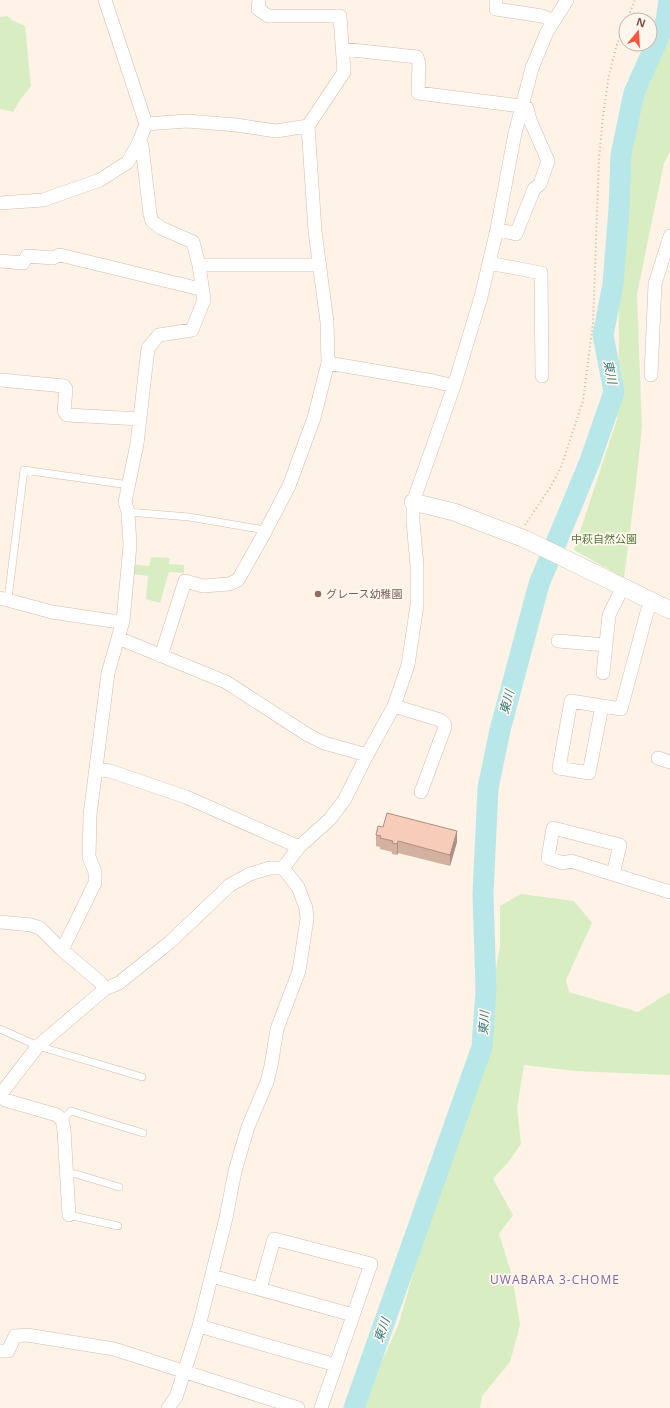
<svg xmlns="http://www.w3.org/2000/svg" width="670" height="1408" font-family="'Open Sans','Noto Sans JP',sans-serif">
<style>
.green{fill:#d8eec2}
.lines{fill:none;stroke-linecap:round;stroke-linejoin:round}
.river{stroke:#b8e7ea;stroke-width:21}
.service-casing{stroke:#d4bbad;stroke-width:8}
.minor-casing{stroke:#d4bbad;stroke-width:14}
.tertiary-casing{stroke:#d4bbad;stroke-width:18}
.path{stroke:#dcb09d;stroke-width:2;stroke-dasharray:1 3;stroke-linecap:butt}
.service{stroke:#fff;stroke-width:7}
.minor{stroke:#fff;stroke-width:13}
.tertiary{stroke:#fff;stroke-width:17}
.wall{fill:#d4b0a0}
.shaded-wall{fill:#ad9082}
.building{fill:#f7cdba;stroke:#ad9082}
.education-dot{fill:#8d6e63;stroke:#fff7ee;stroke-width:1.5}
.labels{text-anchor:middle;stroke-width:3.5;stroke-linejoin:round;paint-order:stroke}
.park-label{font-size:11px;fill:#537b3c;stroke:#fff7ee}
.education-label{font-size:11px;fill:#785e54;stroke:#fff7ee;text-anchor:start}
.water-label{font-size:12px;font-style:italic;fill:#397c82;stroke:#fff7ee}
.neighbourhood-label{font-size:12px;letter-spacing:1px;fill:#85639e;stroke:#fff7ee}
</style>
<rect width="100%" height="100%" fill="#fef3e6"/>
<!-- green -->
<path class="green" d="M7 16 12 20 25 26 31 86 20 100 13 112 0 109V17Z
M670 38V152L664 163 637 294 642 427 636 484 624 578 574 550 617 419 619 337 618 254 629 156 641 97Z
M151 557 170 558 169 564 184 565V573L169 572 160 603 146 599 148 576 131 574V564L149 566Z
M521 894 574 901 592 923 566 980 569 992 638 1012 670 992V1075L575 1071 524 1065 517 1108 521 1144 510 1160 493 1179 513 1215 499 1234 512 1275 520 1325 510 1362 482 1396 480 1408H364L366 1396 398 1326 421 1246 475 1085 500 946V906Z"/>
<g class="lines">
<!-- river -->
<path class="river" d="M354 1408 482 1047 486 990 483 894 488 788 500 730 539 584 590 461 614 392 603 335 613 284 619 209 621 155 634 93 666 21 669 0"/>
<defs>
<path id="service" d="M128 512 189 517 259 529 265 532
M8 599 24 470 129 485
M0 1029 38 1046 142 1077
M62 1120 71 1111 143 1133
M66 1173 76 1174 119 1187
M69 1215 118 1226"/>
<path id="minor" d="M496 0V9L542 16 554 21
M343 49 417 57 419 64 418 93 521 106 527 108 530 120 548 161 540 184 534 189 516 234 497 229
M146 124 187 121 236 125 276 131 308 126
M0 203 43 200 100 180 128 162 139 142 146 124 105 0
M0 261 23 263 27 256 53 258 60 255 196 288 202 287
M489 263 541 273 542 376
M199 265H320
M328 363 433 381 454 386
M651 375 655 284 670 236
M0 380 64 386 66 389 64 411 67 415 140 419
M0 598 52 612 112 621H123
M118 638 226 682 308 735 324 743 367 755
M558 641 606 645
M161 656 185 581 203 586 229 584 238 580 265 532 289 486 314 418 328 363 327 322 315 231 308 126 344 72 340 16H268L258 9 259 0
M603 673 609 615 623 587
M394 706 440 720 444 723 445 727 421 792
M602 706 571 701 559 768 589 773 602 706 621 709 647 612 652 601
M658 758 670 762
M96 769 110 771 186 797 299 847
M613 874 620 845 553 828 548 858 563 863 571 861 670 892
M0 922 31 925 40 928 62 950 100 982 105 989
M62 950 95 883V872L89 857 90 815 108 673 123 621 130 545 128 512 125 502 137 444 148 348 159 335 192 330 204 300 199 265 193 242 161 228 152 221 150 214 142 146 139 142
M0 1095 38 1046 105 989 119 983 170 942 230 885 250 874 270 868H283L299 847 330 819 345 799 367 755 394 706 408 665 417 605V565L413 522V502L454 386 481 297 497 229 515 133 532 68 547 32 567 0
M0 1096 5 1100 57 1115 62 1120 64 1130 69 1215
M212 1276 353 1315
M260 1289 274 1239 371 1264 321 1408
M199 1326 336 1365
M0 1351H8L15 1336 27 1335 114 1349 298 1408
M168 1408 176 1397 199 1326 226 1218 235 1171 248 1127 267 1082 271 1066 277 1029 299 971 307 919 306 908 298 887 283 868"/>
<path id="tertiary" d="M413 502 454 512 525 539 670 610"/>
</defs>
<!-- service casing -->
<use href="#service" class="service-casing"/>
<!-- minor casing -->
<use href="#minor" class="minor-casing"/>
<!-- tertiary casing -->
<use href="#tertiary" class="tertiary-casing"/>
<!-- path -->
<path class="path" d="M627 20 635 0
M525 525 551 486 561 467 583 401 593 323 599 159 603 116 609 75 616 47 626 22"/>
<!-- service -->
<use href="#service" class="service"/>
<!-- minor -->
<use href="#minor" class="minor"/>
<!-- tertiary -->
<use href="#tertiary" class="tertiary"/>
</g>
<!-- wall -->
<path class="wall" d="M383 827 457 842 450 866 398 853 397 855 392 854V852L380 849V847L376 846V835Z"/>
<!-- shaded-wall -->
<path class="shaded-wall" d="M457 831V842L450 866V855Z
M398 841V853L397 855V844Z"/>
<!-- building -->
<path class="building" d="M387 813 457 831 450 855 398 841 397 844 392 843 393 841 380 838 381 836 376 835 378 826 383 827Z"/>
<!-- markers -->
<circle class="education-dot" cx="318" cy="594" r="4"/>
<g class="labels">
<!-- park labels -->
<g class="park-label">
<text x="604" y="543">中萩自然公園</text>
</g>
<!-- education labels -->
<g class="education-label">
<text x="326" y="598">グレース幼稚園</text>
</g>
<!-- water labels -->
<g class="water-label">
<text transform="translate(610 372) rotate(79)" y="4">東川</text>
<text transform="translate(507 702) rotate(-75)" y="4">東川</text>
<text transform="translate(484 1023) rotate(-86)" y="4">東川</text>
<text transform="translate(382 1330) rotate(-70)" y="4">東川</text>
</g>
<!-- neighbourhood labels -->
<g class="neighbourhood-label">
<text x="555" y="1284">UWABARA 3-CHOME</text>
</g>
</g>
<!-- north arrow -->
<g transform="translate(638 32) rotate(18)"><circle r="19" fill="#fff7ee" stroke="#cab6ab"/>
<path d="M0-3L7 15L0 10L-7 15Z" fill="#f4583f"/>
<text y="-6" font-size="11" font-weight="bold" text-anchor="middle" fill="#7b5547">N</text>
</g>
</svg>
